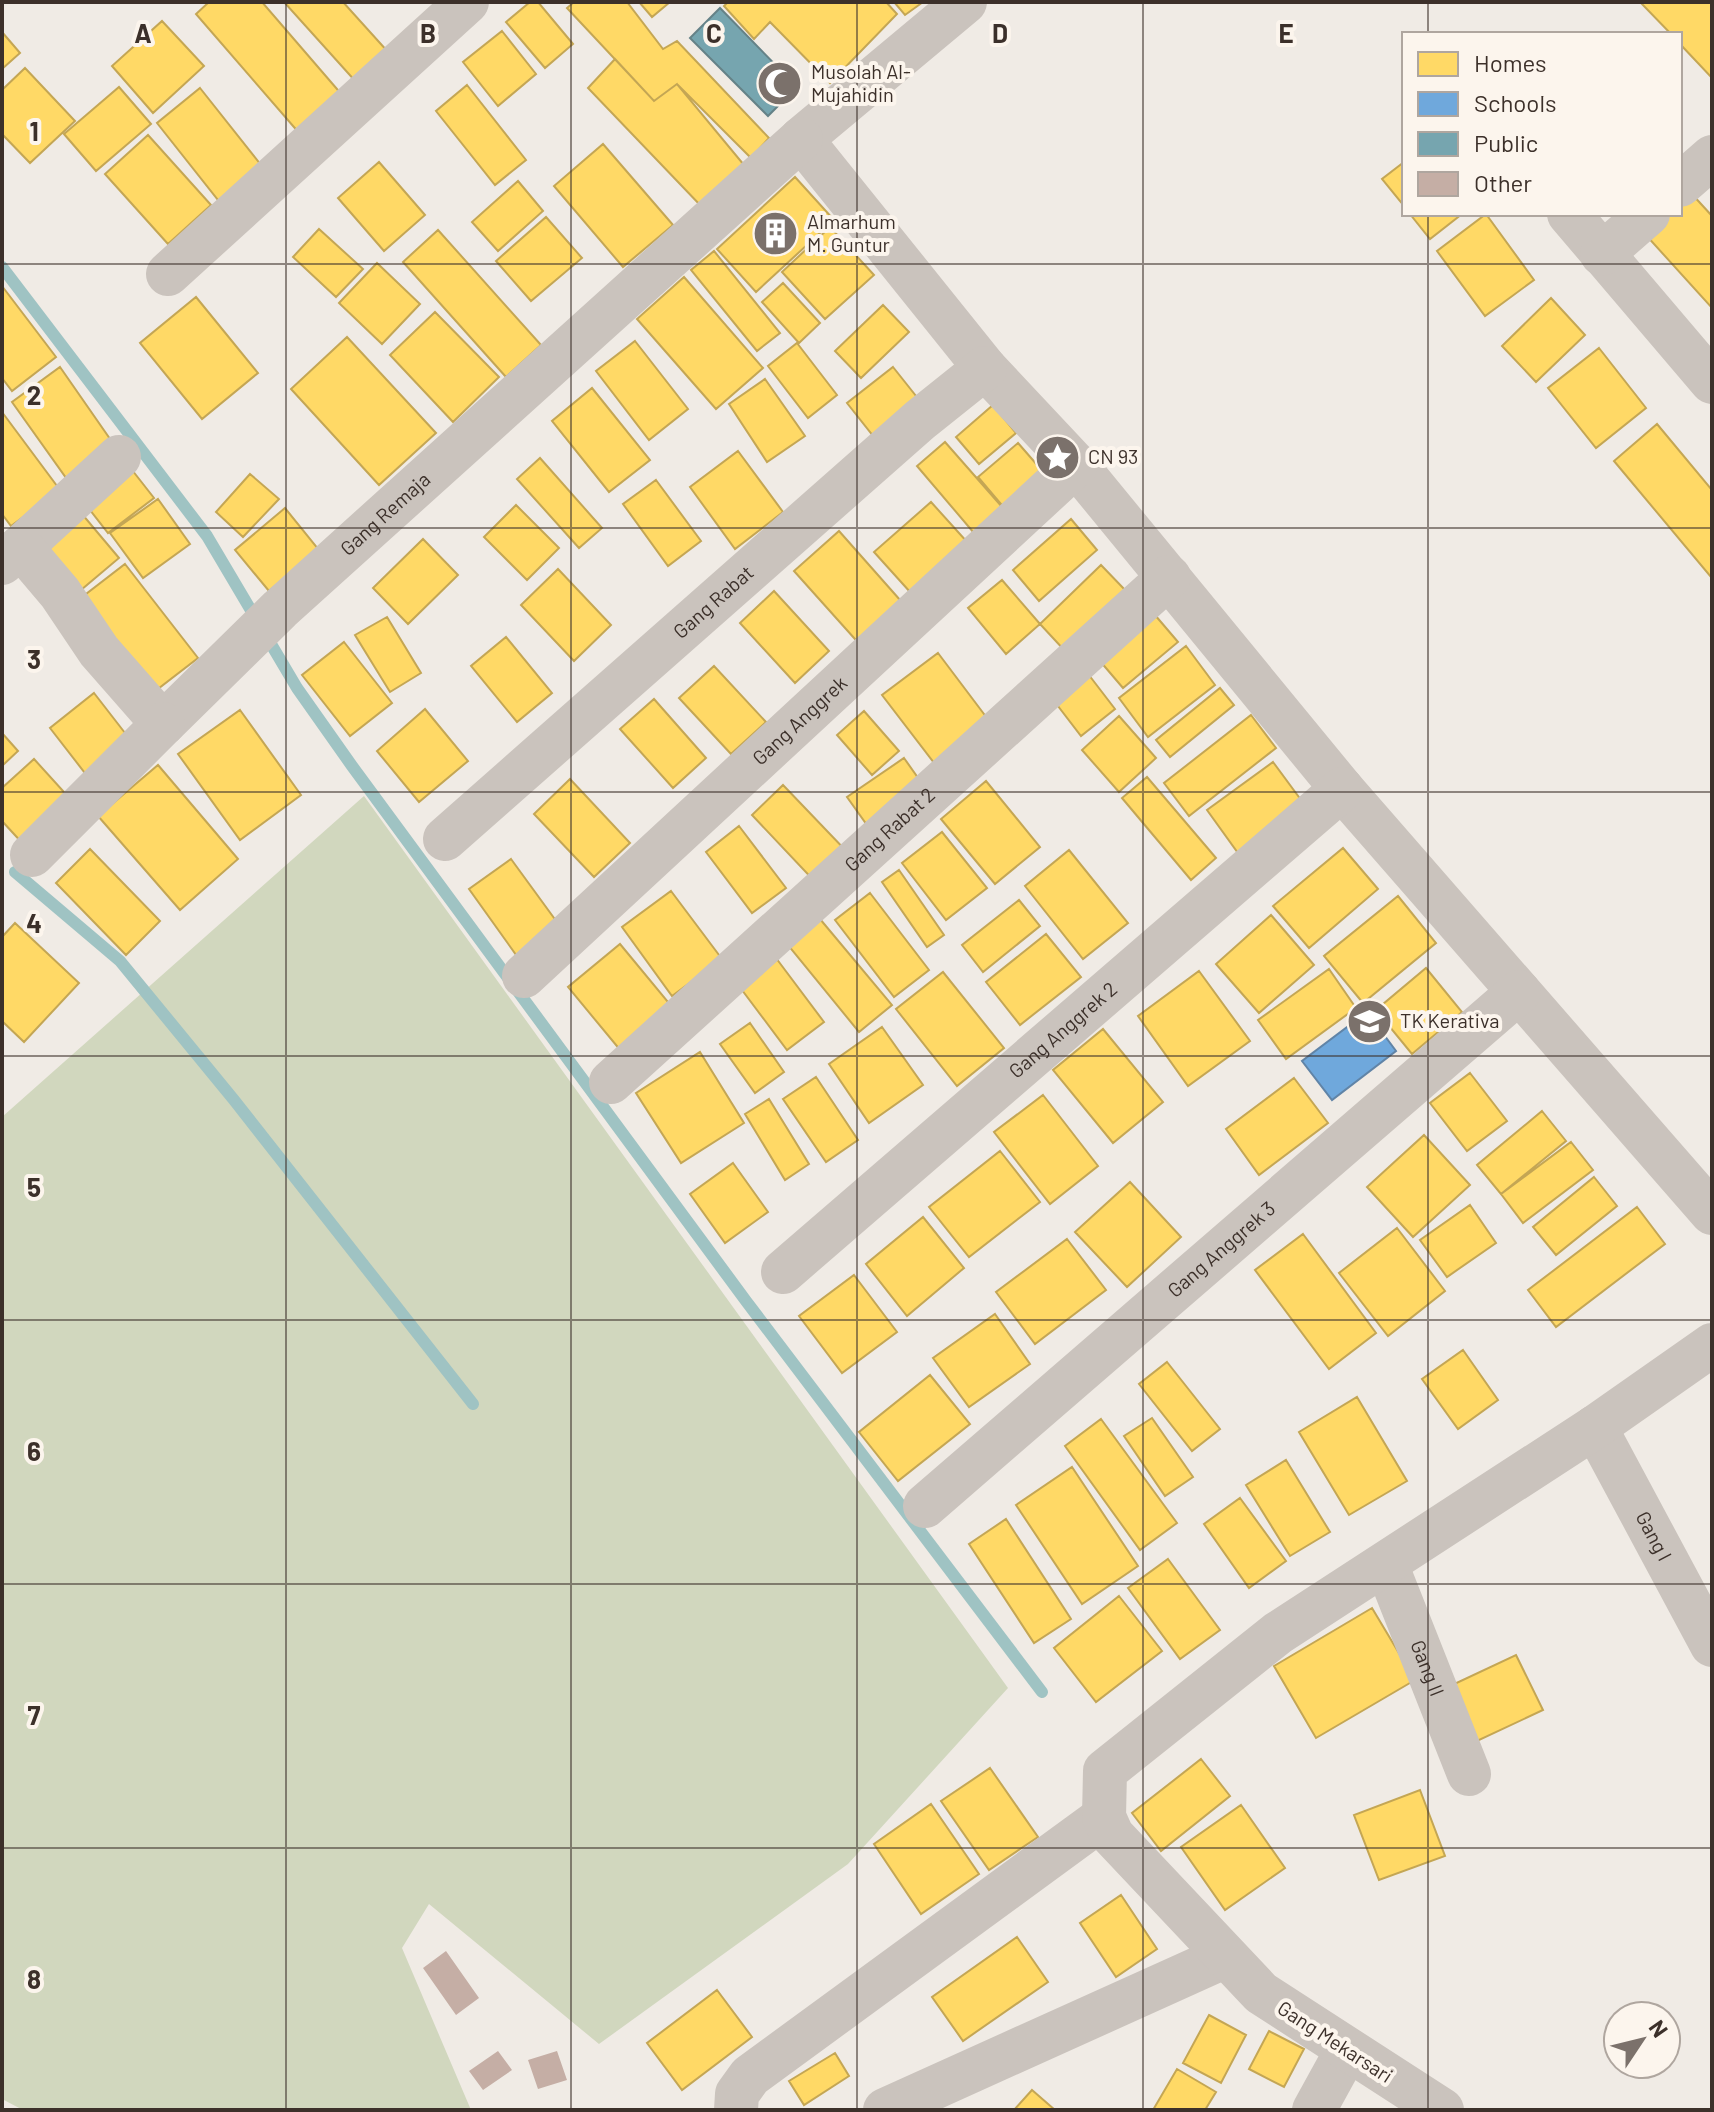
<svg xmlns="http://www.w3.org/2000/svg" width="1714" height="2112" font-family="Barlow,sans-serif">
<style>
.green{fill:#d1d7be}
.homes{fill:#ffd966;stroke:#c4a654;stroke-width:2}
.schools{fill:#6fa8dc;stroke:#6084a7;stroke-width:2}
.public{fill:#76a5af;stroke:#658287;stroke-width:2}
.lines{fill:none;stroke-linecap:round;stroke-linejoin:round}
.stream{stroke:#9fc3c3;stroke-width:12}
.building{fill:#c5aea5}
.street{stroke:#cac3bd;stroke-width:44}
.grid{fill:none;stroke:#3c302a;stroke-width:2;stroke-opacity:0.55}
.labels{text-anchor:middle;stroke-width:8;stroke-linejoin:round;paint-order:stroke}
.poi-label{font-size:20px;fill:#3c302a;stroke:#fcf5ed;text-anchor:start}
.street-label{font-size:20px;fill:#3c302a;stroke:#fcf5ed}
.grid-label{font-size:26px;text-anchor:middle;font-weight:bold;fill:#3c302a;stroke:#fcf5ed;stroke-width:8;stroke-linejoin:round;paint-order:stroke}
</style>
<rect width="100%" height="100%" fill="#f0ebe5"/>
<!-- green -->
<path class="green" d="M364 796 1008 1688 848 1864 599 2044 429 1904 402 1948 471 2110H23L2 2099V1117Z"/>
<!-- homes -->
<path class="homes" d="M209 2H262L343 96 300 134 196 14Z
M284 2H343L398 63 366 93Z
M530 2H538L573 44 545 68 506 22Z
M574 2H627L663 49 677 41 769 138 751 158 677 84 654 101 567 8Z
M639 2H670L652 17Z
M728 2H886L897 14 830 83 770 22 754 39 724 6Z
M894 2H923L905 15Z
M1640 2H1712V78L1680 44V34H1671Z
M162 21 204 66 153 113 112 66Z
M502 31 536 74 498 106 463 62Z
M2 32 20 53 2 69Z
M615 59 654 101 677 84 744 165 702 207 588 88Z
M25 68 75 121 30 163 2 134V90Z
M467 85 526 160 495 185 436 111Z
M119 87 151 124 96 171 64 134Z
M200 88 265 170 222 205 157 123Z
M148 135 211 205 168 244 105 174Z
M603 144 673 225 623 267 554 186Z
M379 162 425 215 384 251 338 198Z
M1404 162V206L1382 179Z
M795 177 834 220 756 292 717 249Z
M518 181 543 211 498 251 472 222Z
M1691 193 1712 216V308L1645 234 1667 214H1680V202Z
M1410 214H1462L1430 239Z
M1486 214 1534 280 1485 316 1437 251Z
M546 217 582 258 531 301 496 261Z
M830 227 874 275 825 319 782 272Z
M319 229 363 269 336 297 293 257Z
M438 230 541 345 506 377 403 262Z
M714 251 780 333 757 351 691 270Z
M377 263 420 304 382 344 339 303Z
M684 277 763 368 716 409 637 319Z
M783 283 820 323 799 343 762 302Z
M2 286 56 357 12 391 2 378Z
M196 297 258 373 202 419 140 343Z
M1551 298 1585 335 1536 382 1502 346Z
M883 305 909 332 861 378 835 351Z
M435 312 499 377 453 422 390 355Z
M347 337 436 433 379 485 291 389Z
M635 341 688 409 649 440 596 371Z
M797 343 837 395 808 418 768 366Z
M1599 348 1646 408 1596 448 1548 388Z
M60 367 117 449 69 482 12 402Z
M893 367 920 401 874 437 847 403Z
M765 379 805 436 767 462 729 404Z
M592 388 650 460 609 492 552 421Z
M993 405 1016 433 979 464 956 437Z
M2 412 60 490 11 526 2 514Z
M1657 424 1712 490 1711 577 1614 461Z
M945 442 1003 508 974 533 917 466Z
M1018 443 1052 482 1012 517 978 477Z
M738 451 783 512 735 549 690 487Z
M540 458 602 528 579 548 517 479Z
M125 461 154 498 108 533 79 496Z
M250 474 279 499 243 537 216 512Z
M656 480 701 541 668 566 623 504Z
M158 499 190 544 143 578 110 533Z
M931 502 968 543 911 593 874 552Z
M516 505 559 548 527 580 484 537Z
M77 508 119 558 75 595 33 544Z
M285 508 319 550 269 591 235 550Z
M1071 519 1097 550 1039 601 1013 570Z
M839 531 908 609 863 648 794 571Z
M423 539 458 575 408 624 373 588Z
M125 564 198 658 150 695 77 601Z
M1101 565 1127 592 1066 652 1040 624Z
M558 569 611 625 574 661 521 605Z
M1002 580 1040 624 1006 654 968 608Z
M774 591 829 651 795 683 740 623Z
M1149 608 1178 642 1123 688 1094 654Z
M387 617 421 673 390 692 355 635Z
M506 637 552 693 517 722 471 666Z
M344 642 392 703 350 736 302 675Z
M1186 646 1215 685 1148 737 1119 698Z
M938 653 996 730 941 772 882 695Z
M714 666 766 722 731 754 679 698Z
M1082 666 1115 709 1081 736 1048 693Z
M1220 688 1234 705 1170 757 1156 740Z
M94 693 132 742 88 777 50 728Z
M654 699 706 758 673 788 620 729Z
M425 709 468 761 419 802 377 751Z
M240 710 301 795 240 840 178 754Z
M864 711 899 751 872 775 837 735Z
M1251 715 1276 748 1189 816 1164 783Z
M1119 716 1156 758 1119 792 1082 750Z
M2 733 18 751 2 766Z
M904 758 928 792 872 832 847 797Z
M34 759 73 802 25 846 2 821V788Z
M1273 762 1304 804 1238 853 1207 810Z
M158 765 238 859 180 910 98 816Z
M1147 777 1216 858 1191 880 1122 798Z
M570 779 630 843 594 877 534 814Z
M986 781 1040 847 995 884 941 819Z
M783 785 851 856 820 887 752 815Z
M739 826 786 888 752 913 706 852Z
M942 832 987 888 946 920 902 863Z
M1343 848 1378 889 1309 948 1273 906Z
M90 849 160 921 126 955 56 883Z
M1069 850 1128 923 1083 959 1025 886Z
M511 859 562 929 519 959 469 889Z
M899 870 944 935 927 947 882 882Z
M671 891 722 959 672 996 622 927Z
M870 893 929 970 894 997 835 920Z
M1398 896 1436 943 1363 1003 1324 956Z
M1019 900 1040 926 983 972 962 945Z
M815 913 892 1005 859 1032 783 939Z
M1271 915 1314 965 1259 1013 1216 964Z
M15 923 79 983 24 1042 2 1021V937Z
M1046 934 1081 977 1020 1025 986 982Z
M620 944 673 1008 621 1051 568 987Z
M776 958 824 1022 787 1050 739 986Z
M1426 968 1462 1012 1412 1054 1376 1010Z
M1329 969 1356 1008 1286 1059 1258 1020Z
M1199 971 1250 1041 1188 1086 1138 1016Z
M943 972 1004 1048 957 1086 896 1009Z
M750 1023 784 1072 755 1093 720 1044Z
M882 1027 923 1085 869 1123 829 1064Z
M1103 1029 1163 1102 1113 1143 1053 1070Z
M700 1052 744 1123 681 1163 636 1093Z
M1470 1073 1507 1121 1467 1151 1430 1103Z
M816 1077 858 1140 826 1162 783 1099Z
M1294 1078 1328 1123 1259 1175 1226 1129Z
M1043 1095 1098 1166 1050 1204 994 1132Z
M769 1099 809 1164 785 1180 745 1114Z
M1542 1111 1566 1141 1501 1194 1477 1165Z
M1424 1135 1470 1185 1413 1237 1367 1187Z
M1571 1142 1593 1170 1523 1223 1501 1194Z
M1000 1151 1040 1202 969 1257 929 1207Z
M733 1163 768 1212 725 1243 690 1194Z
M1594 1177 1617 1206 1556 1255 1533 1227Z
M1130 1182 1181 1237 1127 1287 1075 1232Z
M1470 1205 1496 1243 1447 1277 1420 1240Z
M1637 1207 1665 1244 1556 1327 1528 1290Z
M923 1217 964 1268 907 1316 866 1264Z
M1397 1228 1445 1291 1388 1336 1339 1273Z
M1303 1234 1376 1333 1329 1369 1255 1270Z
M1067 1239 1106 1290 1035 1344 996 1292Z
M854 1275 897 1332 842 1373 799 1316Z
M995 1314 1030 1364 969 1407 933 1358Z
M1463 1350 1498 1400 1458 1429 1422 1379Z
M1167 1362 1220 1429 1192 1451 1139 1384Z
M930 1375 970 1424 898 1481 859 1432Z
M1357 1397 1407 1481 1349 1515 1299 1432Z
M1152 1418 1193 1477 1165 1496 1124 1436Z
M1101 1419 1177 1523 1140 1550 1065 1446Z
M1286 1460 1330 1532 1290 1556 1246 1485Z
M1072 1467 1138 1566 1082 1604 1016 1505Z
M1240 1498 1286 1561 1249 1588 1204 1524Z
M1006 1519 1071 1619 1034 1643 969 1544Z
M1168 1559 1220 1630 1180 1659 1128 1588Z
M1119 1596 1162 1651 1096 1702 1054 1648Z
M1372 1608 1415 1680 1316 1738 1274 1666Z
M1516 1655 1543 1710 1477 1741 1450 1686Z
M1201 1759 1230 1796 1161 1851 1132 1813Z
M990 1768 1038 1837 989 1870 941 1801Z
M1420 1790 1445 1856 1379 1880 1354 1815Z
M931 1804 979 1874 921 1914 874 1844Z
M1241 1805 1285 1868 1225 1910 1181 1847Z
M1121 1895 1157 1949 1116 1977 1080 1923Z
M1017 1937 1048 1982 963 2041 932 1997Z
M717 1990 752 2037 682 2090 647 2043Z
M1209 2015 1246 2035 1221 2083 1183 2063Z
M1269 2031 1304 2049 1284 2087 1249 2069Z
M835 2053 849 2076 804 2105 789 2081Z
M1177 2069 1216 2092 1205 2110H1153Z
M1032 2090 1055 2110H1014Z"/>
<!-- schools -->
<path class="schools" d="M1367 1012 1396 1051 1332 1100 1302 1061Z"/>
<!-- public -->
<path class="public" d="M720 8 797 87 768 116 690 38Z"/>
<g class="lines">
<!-- stream -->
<path class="stream" d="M2 267 207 536 297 688 352 766 746 1301 1042 1692
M15 872 120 961 234 1100 473 1404"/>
</g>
<!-- building -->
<path class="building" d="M446 1951 479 1998 456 2015 423 1968Z
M498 2051 512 2070 483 2090 469 2071Z
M557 2051 567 2080 538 2089 528 2060Z"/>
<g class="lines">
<!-- street -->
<g class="street">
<path d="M965 2 801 139 985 368 1076 465 1342 789 1712 1213"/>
<path d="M1680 185 1712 157"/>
<path d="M1569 214 1712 382"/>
<path d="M1602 254 1648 214"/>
<path d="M168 274 467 2"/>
<path d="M21 547 119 457"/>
<path id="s1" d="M2 563 21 547 60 593 99 651 163 724 280 609 801 139"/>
<path id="s2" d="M445 839 920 420 985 368"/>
<path d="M32 855 163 724"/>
<path id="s3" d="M524 976 1076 465"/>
<path id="s4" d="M611 1082 1169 577"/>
<path id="s5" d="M783 1272 1342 789"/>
<path id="s6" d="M1595 1427 1712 1645"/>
<path id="s7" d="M925 1506 1519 992"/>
<path id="s8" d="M1386 1564 1469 1774"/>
<path d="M736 2110 737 2094 750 2076 1104 1817"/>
<path d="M885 2110 1224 1957"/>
<path d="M1314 2110 1347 2050"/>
<path d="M1442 2110 1261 1993 1112 1835 1104 1817 1105 1771 1278 1633 1595 1427 1712 1345"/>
</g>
</g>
<!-- grid -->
<path class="grid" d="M286 2V2110M571 2V2110M857 2V2110M1143 2V2110M1428 2V34M1428 214V2110M2 264H1712M2 528H1712M2 792H1712M2 1056H1712M2 1320H1712M2 1584H1712M2 1848H1712"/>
<!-- icons -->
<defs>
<symbol id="mosque-disc" viewBox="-11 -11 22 22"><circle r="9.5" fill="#7b716b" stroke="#fcf5ed"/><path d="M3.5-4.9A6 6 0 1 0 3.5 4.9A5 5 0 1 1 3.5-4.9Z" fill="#fff"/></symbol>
<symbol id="building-disc" viewBox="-11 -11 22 22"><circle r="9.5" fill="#7b716b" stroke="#fcf5ed"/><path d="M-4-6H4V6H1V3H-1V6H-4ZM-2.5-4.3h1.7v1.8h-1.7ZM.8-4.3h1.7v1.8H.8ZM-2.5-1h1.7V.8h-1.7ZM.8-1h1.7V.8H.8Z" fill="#fff"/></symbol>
<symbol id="sight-disc" viewBox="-11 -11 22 22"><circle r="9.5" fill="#7b716b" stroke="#fcf5ed"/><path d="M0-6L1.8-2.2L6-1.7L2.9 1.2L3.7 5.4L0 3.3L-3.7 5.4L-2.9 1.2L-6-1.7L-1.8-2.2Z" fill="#fff"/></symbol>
<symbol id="school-disc" viewBox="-11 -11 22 22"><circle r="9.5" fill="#7b716b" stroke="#fcf5ed"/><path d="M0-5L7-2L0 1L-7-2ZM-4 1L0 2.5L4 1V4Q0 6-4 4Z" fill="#fff"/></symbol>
</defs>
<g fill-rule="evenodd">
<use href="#mosque-disc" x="754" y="58" width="51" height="51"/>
<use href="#building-disc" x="750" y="208" width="51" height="51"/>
<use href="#sight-disc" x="1032" y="432" width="51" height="51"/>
<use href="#school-disc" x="1344" y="996" width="51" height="51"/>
</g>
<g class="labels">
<!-- poi labels -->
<g class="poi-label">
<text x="811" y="79">Musolah Al-<tspan x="811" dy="23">Mujahidin</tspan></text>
<text x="807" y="229">Almarhum<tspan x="807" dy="23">M. Guntur</tspan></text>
<text x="1088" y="464">CN 93</text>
<text x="1400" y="1028">TK Kerativa</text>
</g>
<!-- street labels -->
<g class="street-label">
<text dy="7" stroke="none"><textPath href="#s1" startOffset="558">Gang Remaja</textPath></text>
<text dy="7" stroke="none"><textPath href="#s2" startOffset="358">Gang Rabat</textPath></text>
<text dy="7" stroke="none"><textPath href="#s3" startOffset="376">Gang Anggrek</textPath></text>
<text dy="7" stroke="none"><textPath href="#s4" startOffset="376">Gang Rabat 2</textPath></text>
<text dy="7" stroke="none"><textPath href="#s5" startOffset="370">Gang Anggrek 2</textPath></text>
<text dy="7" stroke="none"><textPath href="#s7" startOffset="392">Gang Anggrek 3</textPath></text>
<text dy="7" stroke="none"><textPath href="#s6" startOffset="124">Gang I</textPath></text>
<text dy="7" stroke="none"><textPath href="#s8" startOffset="112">Gang II</textPath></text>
<text transform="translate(1335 2042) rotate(33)" y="7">Gang Mekarsari</text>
</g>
</g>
<g class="grid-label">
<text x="143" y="43">A</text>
<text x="428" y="43">B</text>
<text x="714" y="43">C</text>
<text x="1000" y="43">D</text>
<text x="1286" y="43">E</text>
<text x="34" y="141">1</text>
<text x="34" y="405">2</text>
<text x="34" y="669">3</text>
<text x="34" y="933">4</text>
<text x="34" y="1197">5</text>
<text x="34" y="1461">6</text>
<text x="34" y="1725">7</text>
<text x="34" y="1989">8</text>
</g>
<!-- border -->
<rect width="1714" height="2112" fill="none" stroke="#3c302a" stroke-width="8"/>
<!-- legend -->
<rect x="1402" y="32" width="280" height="184" fill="#fcf5ed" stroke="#afa69f" stroke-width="2"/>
<rect x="1418" y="52" width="40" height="24" fill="#ffd966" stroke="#afa69f" stroke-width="2"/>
<text x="1474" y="72" font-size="24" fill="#3c302a">Homes</text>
<rect x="1418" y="92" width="40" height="24" fill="#6fa8dc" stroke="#afa69f" stroke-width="2"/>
<text x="1474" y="112" font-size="24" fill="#3c302a">Schools</text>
<rect x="1418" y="132" width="40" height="24" fill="#76a5af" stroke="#afa69f" stroke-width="2"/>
<text x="1474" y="152" font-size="24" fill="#3c302a">Public</text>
<rect x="1418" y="172" width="40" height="24" fill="#c5aea5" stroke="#afa69f" stroke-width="2"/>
<text x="1474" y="192" font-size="24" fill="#3c302a">Other</text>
<!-- north arrow -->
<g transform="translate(1642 2040) rotate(55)"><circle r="38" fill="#fcf5ed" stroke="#afa69f" stroke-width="2"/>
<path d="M0-6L14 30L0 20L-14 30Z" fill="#7b716b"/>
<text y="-12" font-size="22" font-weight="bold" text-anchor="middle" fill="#3c302a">N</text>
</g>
</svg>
